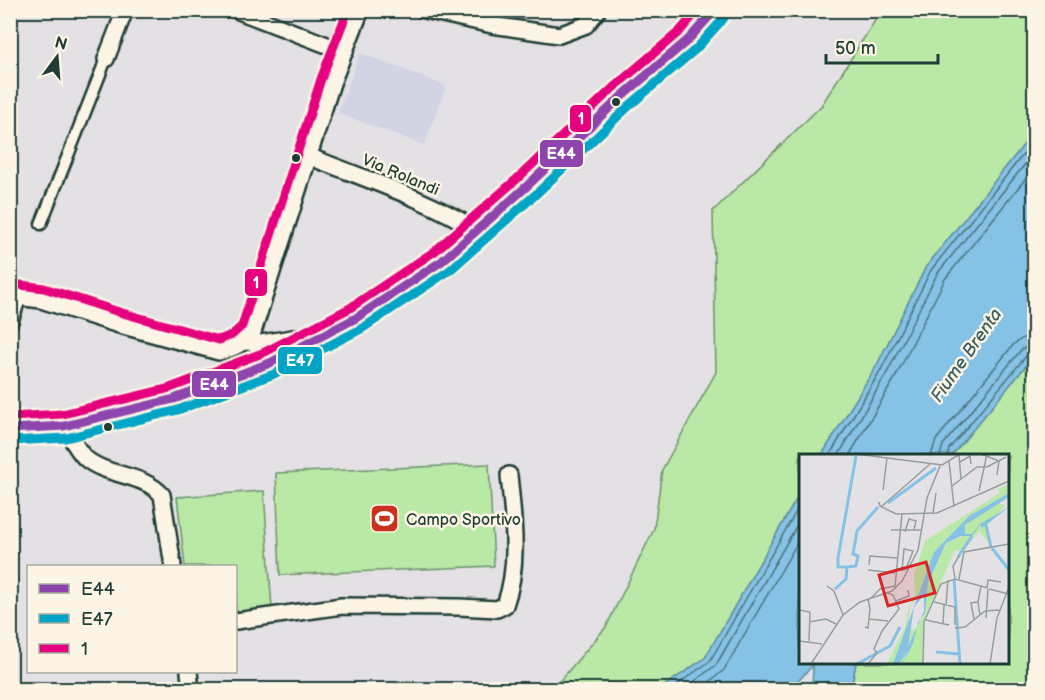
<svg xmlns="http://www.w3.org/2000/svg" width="1045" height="700" font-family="'Balsamiq Sans',sans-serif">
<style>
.built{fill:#d2d3e3}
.green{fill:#bae8a6;stroke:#6c926d;stroke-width:1.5}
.water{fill:#86c2e6;stroke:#5d8d9f;stroke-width:1.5}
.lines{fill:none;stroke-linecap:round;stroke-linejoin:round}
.shore{stroke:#48727b;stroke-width:1.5}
.pedestrian-casing{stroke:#1f3d34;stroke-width:15}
.minor-casing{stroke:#1f3d34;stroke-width:20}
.secondary-casing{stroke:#1f3d34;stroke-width:26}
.pedestrian{stroke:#fcf5e5;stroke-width:10}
.minor{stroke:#fcf5e5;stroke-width:15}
.secondary{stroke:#fcf5e5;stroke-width:21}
.bus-1-casing{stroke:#fcf5e5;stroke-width:14}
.bus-2-casing{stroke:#fcf5e5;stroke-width:14}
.bus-3-casing{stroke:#fcf5e5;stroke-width:14}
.bus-1{stroke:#8e44ad;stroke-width:9}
.bus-2{stroke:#02a4c6;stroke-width:9}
.bus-3{stroke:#e5007d;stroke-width:9}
.bus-dot{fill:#1f3d34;stroke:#fcf5e5;stroke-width:2}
.labels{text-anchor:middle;stroke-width:5;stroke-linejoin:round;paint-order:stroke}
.street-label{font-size:16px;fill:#1f3d34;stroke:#fcf5e5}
.poi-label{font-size:16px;fill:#1f3d34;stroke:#fcf5e5;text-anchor:start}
.water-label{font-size:18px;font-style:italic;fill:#395e60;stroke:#fcf5e5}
.inset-river{fill:none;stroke:#86c2e6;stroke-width:3}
.inset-road{fill:none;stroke:#959f9e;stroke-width:1.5}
.view{fill:#d62828;fill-opacity:0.15;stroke:#d62828;stroke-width:3}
.inset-edge{fill:none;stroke:#1f3d34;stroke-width:3}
.line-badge{stroke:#fcf5e5;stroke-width:2}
.badge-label{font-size:16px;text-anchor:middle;font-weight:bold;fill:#fff}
</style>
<rect width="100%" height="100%" fill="#e3e1e4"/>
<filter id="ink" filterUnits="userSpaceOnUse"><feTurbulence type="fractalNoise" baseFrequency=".0167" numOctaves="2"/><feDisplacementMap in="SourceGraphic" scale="12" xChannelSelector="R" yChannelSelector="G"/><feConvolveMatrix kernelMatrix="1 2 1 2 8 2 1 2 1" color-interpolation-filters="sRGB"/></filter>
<g filter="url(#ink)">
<!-- built -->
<path class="built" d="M360 53 446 86 424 145 338 113Z"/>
<!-- green -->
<path class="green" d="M881 11H1034V132L926 267 877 365 822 455 800 456V493L705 658 660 689 552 690 606 627 654 529 662 470 716 372 713 211 821 106Z
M1034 356V689L851 690 856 663 1008 662V456L952 455Z
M489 464 494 566 280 575 276 473Z
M264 491 272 610 236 613V566H185L177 497Z"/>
<!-- water -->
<path class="water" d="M1034 132V356L952 455H822L877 365 926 267Z
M800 493V662L856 663 851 689H812L813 665 791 689H660L705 658Z"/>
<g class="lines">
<!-- shore -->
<path class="shore" d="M829 456 882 368 931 270 1034 141
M838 456 888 371 937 274 1034 153
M849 456 896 376 945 279 1034 168
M931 456 936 440 1014 344 1023 338 1034 336
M940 456 943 445 1021 350 1028 346 1034 345
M948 456 949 449 1027 355 1034 352
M670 690 710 661 800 505
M683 690 716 665 800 520
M699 690 724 670 800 538"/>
<defs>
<path id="pedestrian" d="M41 224 106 59"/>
<path id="minor" d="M236 10 345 52
M424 10 492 25 559 35 586 25 598 10
M106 59 125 10
M308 156C365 179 425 198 477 230
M10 296 41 300 116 324 219 352C235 348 243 344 253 332L332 83 361 10
M10 321 18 297
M245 342 261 343 317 334
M64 426C71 437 76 449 85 458 107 477 143 473 162 495L173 566
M236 621 342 606 459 607 497 609 505 605C520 565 513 517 509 475
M189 672 191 690"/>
<path id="secondary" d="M10 429 64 426 174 399 270 363 356 318 442 261 526 187 621 97 688 40 715 10"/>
</defs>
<!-- pedestrian casing -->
<use href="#pedestrian" class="pedestrian-casing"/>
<!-- minor casing -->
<use href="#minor" class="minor-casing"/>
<!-- secondary casing -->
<use href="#secondary" class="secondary-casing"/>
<!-- pedestrian -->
<use href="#pedestrian" class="pedestrian"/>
<!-- minor -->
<use href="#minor" class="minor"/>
<!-- secondary -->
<use href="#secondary" class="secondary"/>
<defs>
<path id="bus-1" d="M10 429 64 426 174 399 270 363 356 318 442 261 526 187 621 97 688 40 715 10"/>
<path id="bus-2" d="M11 441 66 438 178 410 274 374 363 328 450 270 534 196 629 106 696 49 724 18"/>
<path id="bus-3" d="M12 284 44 288 119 312 219 340 232 335 242 326 321 79 348 10
M10 417 62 414 170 388 265 352 350 308 435 251 518 178 613 88 680 31 698 10"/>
</defs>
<!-- bus-1 casing -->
<use href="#bus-1" class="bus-1-casing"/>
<!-- bus-2 casing -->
<use href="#bus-2" class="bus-2-casing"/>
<!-- bus-3 casing -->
<use href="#bus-3" class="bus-3-casing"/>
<!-- bus-1 -->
<use href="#bus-1" class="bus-1"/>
<!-- bus-2 -->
<use href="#bus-2" class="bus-2"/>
<!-- bus-3 -->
<use href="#bus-3" class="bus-3"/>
</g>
</g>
<!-- icons -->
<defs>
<symbol id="stadium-square" viewBox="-11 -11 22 22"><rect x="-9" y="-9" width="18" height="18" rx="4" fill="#c8321e" stroke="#fcf5e5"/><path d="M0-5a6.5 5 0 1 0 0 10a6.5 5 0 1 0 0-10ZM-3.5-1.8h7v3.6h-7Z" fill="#fff"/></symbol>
</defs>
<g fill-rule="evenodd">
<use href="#stadium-square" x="368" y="502" width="33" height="33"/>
</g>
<!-- markers -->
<g class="bus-dot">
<circle cx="616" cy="102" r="5"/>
<circle cx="296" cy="158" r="5"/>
<circle cx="108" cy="427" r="5"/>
</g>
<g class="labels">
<!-- street labels -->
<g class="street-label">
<text transform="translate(401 174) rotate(23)" y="6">Via Rolandi</text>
</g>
<!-- poi labels -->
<g class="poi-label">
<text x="406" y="525">Campo Sportivo</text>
</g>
<!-- water labels -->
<g class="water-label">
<text transform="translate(966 355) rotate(-55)" y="6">Fiume Brenta</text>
</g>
</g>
<!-- overview -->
<g transform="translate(799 454)">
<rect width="210" height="210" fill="#e3e1e4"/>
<path d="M210 30V39L170 62 135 98 120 141 112 151 108 173 116 176 126 159 129 129 147 89 164 82V74L178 61 200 49 206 52 187 73 193 93 180 77 164 98 156 96 125 167 124 210H88L106 173 110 153 116 141 115 121 126 87 201 39 199 35Z" fill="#bae8a6"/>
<path d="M210 39V43L166 71V80H173L181 70 210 53 183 74 181 71 173 82H162L147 89 129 129 126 159 119 168 114 190 103 210 109 196 100 210H94L135 98 170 62ZM125 141V157L109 193 115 153Z" fill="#86c2e6" fill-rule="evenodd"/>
<path class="inset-river" d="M89 49 137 14M187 71 192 93M193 94 210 116M159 103 173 82M48 113 57 112 59 102 54 100 58 77 79 53M155 125 161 210M36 135 47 125 48 113H39V104L57 2M137 198 160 200M58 210 91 192 101 173"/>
<path class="inset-road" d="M57 0 143 11 161 0M182 0 200 7 198 21M160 1 162 25M150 7 155 53M161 8 171 2 172 10M153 32 178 13H188L207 3M84 36 88 4M180 37 188 0M80 48 81 52 97 60 138 59 210 27M82 53 131 10M134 59 137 39M92 76H123M106 78 110 65 117 67 115 76M70 111 71 102 98 104M69 116 96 119M97 116H103L107 115 114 97 105 95 103 116M156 125 154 112 160 102M160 125 165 98 210 90M28 132 35 137 44 161M188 134 189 126 202 128M190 135 210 140M72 144 81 135 96 132 103 60M97 147 110 142 109 136M135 148 156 153V171M147 151 149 126M0 156 11 158 10 187M181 161 179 148 182 132M187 164 189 135M70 165 89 167M175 165 172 149 179 148M127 166 150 171M10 168 27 165 37 170M144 171 145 151M66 173 69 174 71 155 69 145M156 174 166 173 186 157 200 156M0 187 23 190M12 210 44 161 61 148 93 137 103 127 119 96 128 44 141 12M69 210 78 199 75 195 83 177 100 155 94 141 89 139M124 210 125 168 142 130 156 125 189 134M191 210 198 164 210 133"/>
<path class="view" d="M127 108 136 139 89 152 80 121Z"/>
<rect width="210" height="210" class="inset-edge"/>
</g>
<g class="line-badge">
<rect x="569" y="104" width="23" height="29" rx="6" fill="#e5007d"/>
<rect x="539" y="139" width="45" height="29" rx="6" fill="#8e44ad"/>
<rect x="244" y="268" width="24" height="29" rx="6" fill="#e5007d"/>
<rect x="277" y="346" width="46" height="29" rx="6" fill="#02a4c6"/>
<rect x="191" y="370" width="46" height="28" rx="6" fill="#8e44ad"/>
</g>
<g class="badge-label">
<text x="581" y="124">1</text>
<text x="561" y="159">E44</text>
<text x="256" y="288">1</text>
<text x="300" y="366">E47</text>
<text x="214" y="390">E44</text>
</g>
<!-- margin -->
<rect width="1045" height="700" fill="none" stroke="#fcf5e5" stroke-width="36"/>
<rect x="18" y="18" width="1009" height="664" fill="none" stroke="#1f3d34" stroke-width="2" filter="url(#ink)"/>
<!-- legend -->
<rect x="27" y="565" width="210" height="108" fill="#fcf5e5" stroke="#a4ab9e" stroke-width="1.5"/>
<rect x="39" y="584" width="30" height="9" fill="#8e44ad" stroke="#a4ab9e" stroke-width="1.5"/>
<text x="81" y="595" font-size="18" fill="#1f3d34">E44</text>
<rect x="39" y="614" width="30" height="9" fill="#02a4c6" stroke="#a4ab9e" stroke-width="1.5"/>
<text x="81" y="625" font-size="18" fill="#1f3d34">E47</text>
<rect x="39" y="644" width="30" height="9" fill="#e5007d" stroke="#a4ab9e" stroke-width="1.5"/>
<text x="81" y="655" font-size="18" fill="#1f3d34">1</text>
<!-- north arrow -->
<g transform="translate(57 57) rotate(16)" stroke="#fcf5e5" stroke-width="4.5" paint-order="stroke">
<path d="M0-4.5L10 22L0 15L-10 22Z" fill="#1f3d34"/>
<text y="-9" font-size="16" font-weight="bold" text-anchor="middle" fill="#1f3d34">N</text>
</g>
<!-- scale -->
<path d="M826 54v9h112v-9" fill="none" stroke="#1f3d34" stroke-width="3"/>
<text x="835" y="54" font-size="18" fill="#1f3d34" stroke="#fcf5e5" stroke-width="4.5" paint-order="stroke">50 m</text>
</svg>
